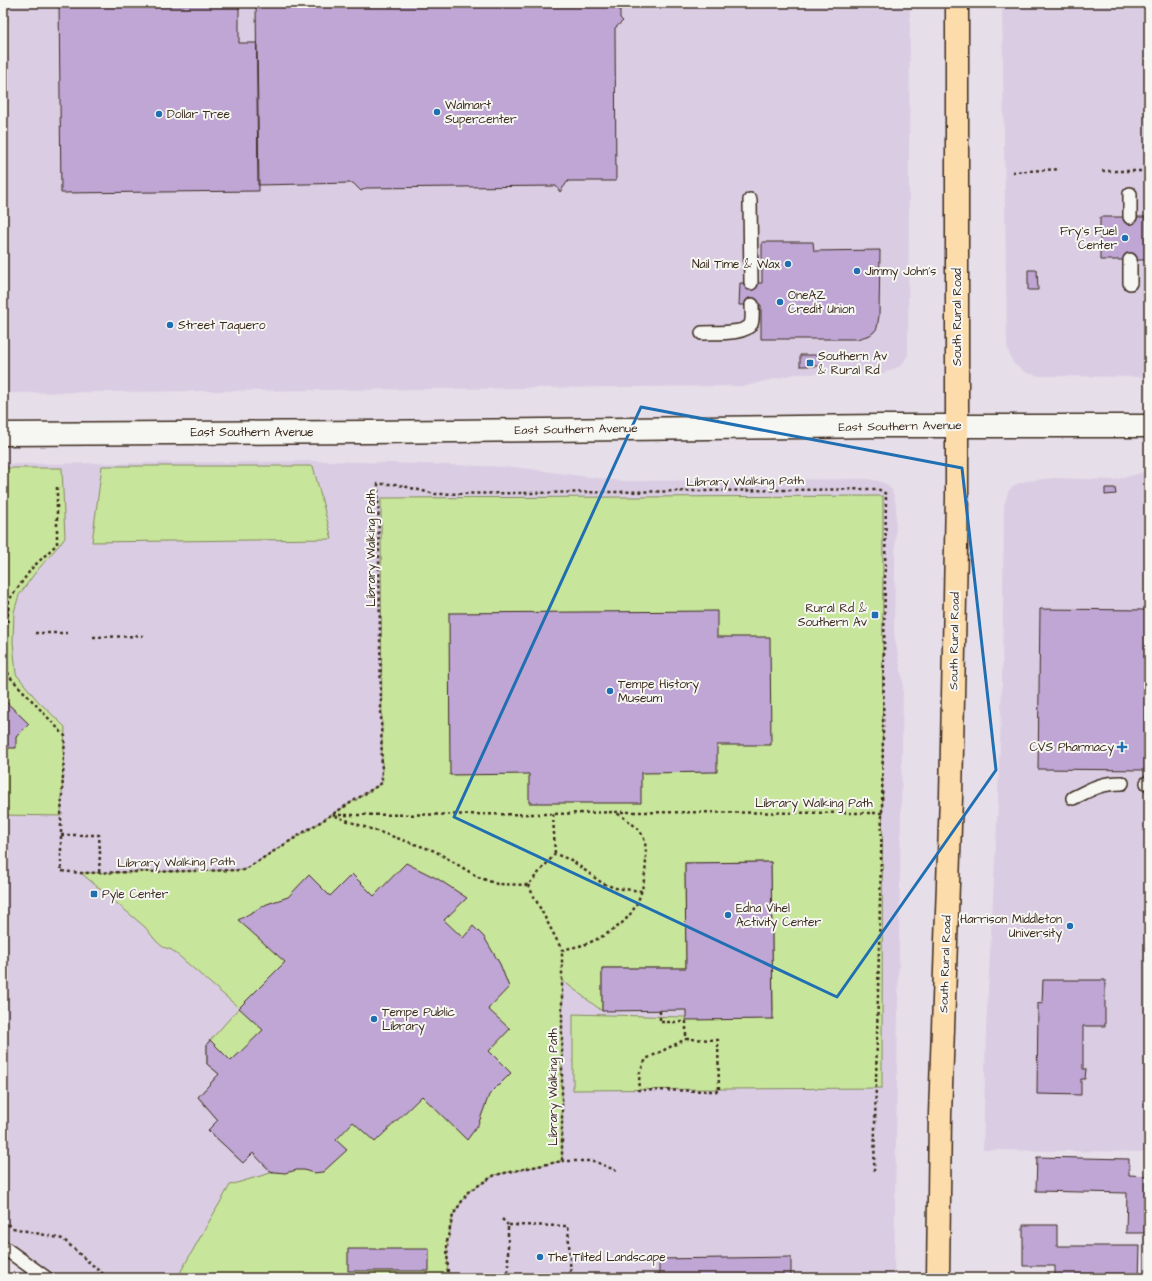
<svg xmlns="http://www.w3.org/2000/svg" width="1152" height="1281" font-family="'Architects Daughter',sans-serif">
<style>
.built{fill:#dacde3}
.green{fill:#c8e59c;stroke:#82885d}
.building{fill:#bfa6d5;stroke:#3b2a1e}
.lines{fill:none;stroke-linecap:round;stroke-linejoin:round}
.lane-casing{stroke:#3b2a1e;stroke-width:16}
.secondary-casing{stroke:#3b2a1e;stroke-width:25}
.primary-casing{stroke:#3b2a1e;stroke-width:25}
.path{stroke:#3b2a1e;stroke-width:2.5;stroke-dasharray:3 3;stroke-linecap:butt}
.lane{stroke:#f6f6f2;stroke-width:13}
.secondary{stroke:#f6f6f2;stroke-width:22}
.primary{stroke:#fddcac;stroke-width:22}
.marked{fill:none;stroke:#1f6fb2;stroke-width:3;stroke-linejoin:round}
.poi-dot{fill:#1f6fb2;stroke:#f6f6f2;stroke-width:1.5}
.labels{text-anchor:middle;stroke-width:4;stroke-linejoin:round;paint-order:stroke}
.poi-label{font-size:12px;fill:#3b2a1e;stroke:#f6f6f2;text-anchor:start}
.street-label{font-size:12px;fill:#3b2a1e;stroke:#f6f6f2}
</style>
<rect width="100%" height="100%" fill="#e6dee9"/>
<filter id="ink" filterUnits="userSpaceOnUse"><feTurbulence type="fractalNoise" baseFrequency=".025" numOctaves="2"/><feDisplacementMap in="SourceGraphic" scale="8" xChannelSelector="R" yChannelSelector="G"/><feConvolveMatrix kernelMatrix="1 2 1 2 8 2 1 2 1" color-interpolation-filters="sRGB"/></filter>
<g filter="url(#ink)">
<!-- built -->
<path class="built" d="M3 3H910L908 355 901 366 883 373 795 374 746 386 3 393Z
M1002 3H1149V377L1040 376 1027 373 1019 368 1013 363 1009 353 1007 345Z
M329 461 514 467 620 481 868 479 879 481 886 484 892 490 894 496 896 506 894 633 903 682 894 1278H46L3 1247V464Z
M1149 471V1152L983 1150 986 1029 997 823 1002 682 1004 505 1009 490 1017 484 1026 481 1054 478 1114 480Z"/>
<!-- green -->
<path class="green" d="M102 466H313L332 539 92 542Z
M3 468H62L65 538 35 573 19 595 14 612 13 642 16 674 37 700 65 727 61 816 3 815V751L29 724 3 699V657L4 656 3 654Z
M883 496 882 1088 573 1090V1014L754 1019 773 1012 771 862 685 863 686 968H602V1011L562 980V1161L495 1175 468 1192 453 1215 447 1248 448 1278H177L230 1185 274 1172 253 1153 243 1163 208 1130 218 1120 198 1097 219 1074 207 1064V1044L239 1008 172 950 163 947 156 941 145 927 81 873 244 870 382 783 381 498Z"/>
<!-- building -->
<path class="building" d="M59 3H239V43H257L259 191 61 193Z
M256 3H620V18L623 21 615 28 616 181H568L560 192 556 186 366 188 361 191 353 183 258 185Z
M1100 217H1149V260H1100Z
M762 242H813L814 251 880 250 879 316 877 328 874 332 870 335 857 339H761V305H739L740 283H762Z
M1028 270H1037L1038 290H1028Z
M800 355H819L820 366H800Z
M1105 488H1115L1116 494 1105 495Z
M1040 609 1149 610V687H1146L1145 770 1038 769Z
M717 611V637H770L771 745H717V772L641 773V803H529V774L450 775 449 613Z
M3 699 29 724 16 737V748H6L3 751Z
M771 862 773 1019 686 1020V1010L602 1011V968H686L685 863Z
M406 863 438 879 467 898 444 920 463 938 473 926 484 937 500 964 509 987 488 1009 510 1029 489 1051 511 1073 489 1095 478 1125 467 1140 422 1096 375 1142 353 1122 336 1140 347 1150 323 1172 313 1173 304 1170H297L285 1173 275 1172 270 1171 253 1153 243 1163 208 1130 218 1120 198 1097 219 1074 207 1064V1044L210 1040 231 1061 263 1030 239 1008 285 962 238 920 267 904 288 897 309 875 330 896 352 874 374 896Z
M1043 980H1105V1026H1083V1069H1086L1085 1079H1081V1095L1037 1094 1038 1003 1042 1004Z
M1037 1157 1129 1159V1175L1149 1176V1233H1126L1127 1193 1036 1191Z
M1023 1225H1057V1246H1140L1139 1278H1055V1266H1023Z
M348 1249H429V1271H348Z
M791 1257V1278H659V1259Z"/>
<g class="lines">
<defs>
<path id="lane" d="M1130 194V217
M750 200 751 283
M1130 260V283
M702 333C713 332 745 335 751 324 753 319 752 310 752 305
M1147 783H1149
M1073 798C1092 789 1100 783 1122 783
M3 1247 46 1278"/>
<path id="secondary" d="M3 434 371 432 880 426H1149"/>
<path id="primary" d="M938 1278 940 1115 951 797 957 497V3"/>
</defs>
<!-- lane casing -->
<use href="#lane" class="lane-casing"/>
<!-- secondary casing -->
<use href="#secondary" class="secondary-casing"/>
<!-- primary casing -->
<use href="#primary" class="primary-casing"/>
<!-- path -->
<path class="path" d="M1102 171H1149
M1012 172 1060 169
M57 487V544L32 568 9 600 4 656 9 676 65 736 61 816V871L81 873 244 870 382 783 378 484H395L435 494 874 489H878L886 494 882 813 874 1171
M35 633H67
M93 637 143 636
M553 814 555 854
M333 815 553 814 615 812 882 813
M335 816 359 825 435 851 478 877 497 884 528 885 555 854 571 860 602 883 615 888 642 891
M61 835H99L100 853 99 873
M528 885 562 950
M660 1011V1022H686V1039
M686 1039 718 1040 719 1091 638 1090 640 1072 646 1059Z
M562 1161H594L617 1171
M502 1219 508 1225
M3 1221 13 1228 63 1239 84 1258 108 1278
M448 1278 447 1241 453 1215 468 1192 495 1175 562 1161V950C569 948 576 947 583 945 595 941 616 930 625 920 641 904 645 882 646 860 646 853 646 843 643 836 636 825 626 819 615 812
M508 1278V1225L568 1226 571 1278"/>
<!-- lane -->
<use href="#lane" class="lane"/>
<!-- secondary -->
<use href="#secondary" class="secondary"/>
<!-- primary -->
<use href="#primary" class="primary"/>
</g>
</g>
<!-- marked area -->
<path class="marked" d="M641 407 962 468 996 770 837 997 454 817Z"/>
<!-- markers -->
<g class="poi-dot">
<circle cx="437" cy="112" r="4"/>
<circle cx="159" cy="114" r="4"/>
<circle cx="1125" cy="238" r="4"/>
<circle cx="788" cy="264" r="4"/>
<circle cx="857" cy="271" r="4"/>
<circle cx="780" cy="302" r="4"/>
<circle cx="170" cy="325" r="4"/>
<rect x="806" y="359" width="8" height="8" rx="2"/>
<rect x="871" y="611" width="8" height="8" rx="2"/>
<circle cx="610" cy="691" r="4"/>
<path d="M1120 741h4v4h4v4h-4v4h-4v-4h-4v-4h4z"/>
<rect x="90" y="890" width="8" height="8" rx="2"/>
<circle cx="728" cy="915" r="4"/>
<circle cx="1070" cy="926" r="4"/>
<circle cx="374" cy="1019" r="4"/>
<circle cx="540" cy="1257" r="4"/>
</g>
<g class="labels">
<!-- poi labels -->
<g class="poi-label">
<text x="445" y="109">Walmart<tspan x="445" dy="14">Supercenter</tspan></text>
<text x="167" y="118">Dollar Tree</text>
<text x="1117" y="235" text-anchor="end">Fry's Fuel<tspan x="1117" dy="14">Center</tspan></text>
<text x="780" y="268" text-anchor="end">Nail Time &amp; Wax</text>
<text x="865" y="275">Jimmy John's</text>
<text x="788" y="299">OneAZ<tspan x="788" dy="14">Credit Union</tspan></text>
<text x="178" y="329">Street Taquero</text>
<text x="818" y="360">Southern Av<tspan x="818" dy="14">&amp; Rural Rd</tspan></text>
<text x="867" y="612" text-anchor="end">Rural Rd &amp;<tspan x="867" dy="14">Southern Av</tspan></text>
<text x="618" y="688">Tempe History<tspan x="618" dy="14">Museum</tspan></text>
<text x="1114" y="751" text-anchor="end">CVS Pharmacy</text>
<text x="102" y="898">Pyle Center</text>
<text x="736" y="912">Edna Vihel<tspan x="736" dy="14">Activity Center</tspan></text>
<text x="1062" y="923" text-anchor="end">Harrison Middleton<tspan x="1062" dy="14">University</tspan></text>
<text x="382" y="1016">Tempe Public<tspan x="382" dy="14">Library</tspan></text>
<text x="548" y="1261">The Tilted Landscape</text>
</g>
<!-- street labels -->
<g class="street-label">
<text transform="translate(957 317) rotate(-90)" y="4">South Rural Road</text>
<text transform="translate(900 426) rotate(-1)" y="4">East Southern Avenue</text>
<text transform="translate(576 429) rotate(-1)" y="4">East Southern Avenue</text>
<text x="252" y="436">East Southern Avenue</text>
<text transform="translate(745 481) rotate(-1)" y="4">Library Walking Path</text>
<text transform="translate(371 548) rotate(-90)" y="4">Library Walking Path</text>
<text transform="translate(954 641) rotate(-89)" y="4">South Rural Road</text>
<text x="814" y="807">Library Walking Path</text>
<text transform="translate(176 862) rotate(-1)" y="4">Library Walking Path</text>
<text transform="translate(945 964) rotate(-88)" y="4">South Rural Road</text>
<text transform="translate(553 1087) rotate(-90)" y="4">Library Walking Path</text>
</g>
</g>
<!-- margin -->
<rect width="1152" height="1281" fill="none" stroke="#f6f6f2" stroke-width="16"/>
<rect x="8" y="8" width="1136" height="1265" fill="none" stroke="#3b2a1e" stroke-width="1.5" filter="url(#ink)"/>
</svg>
